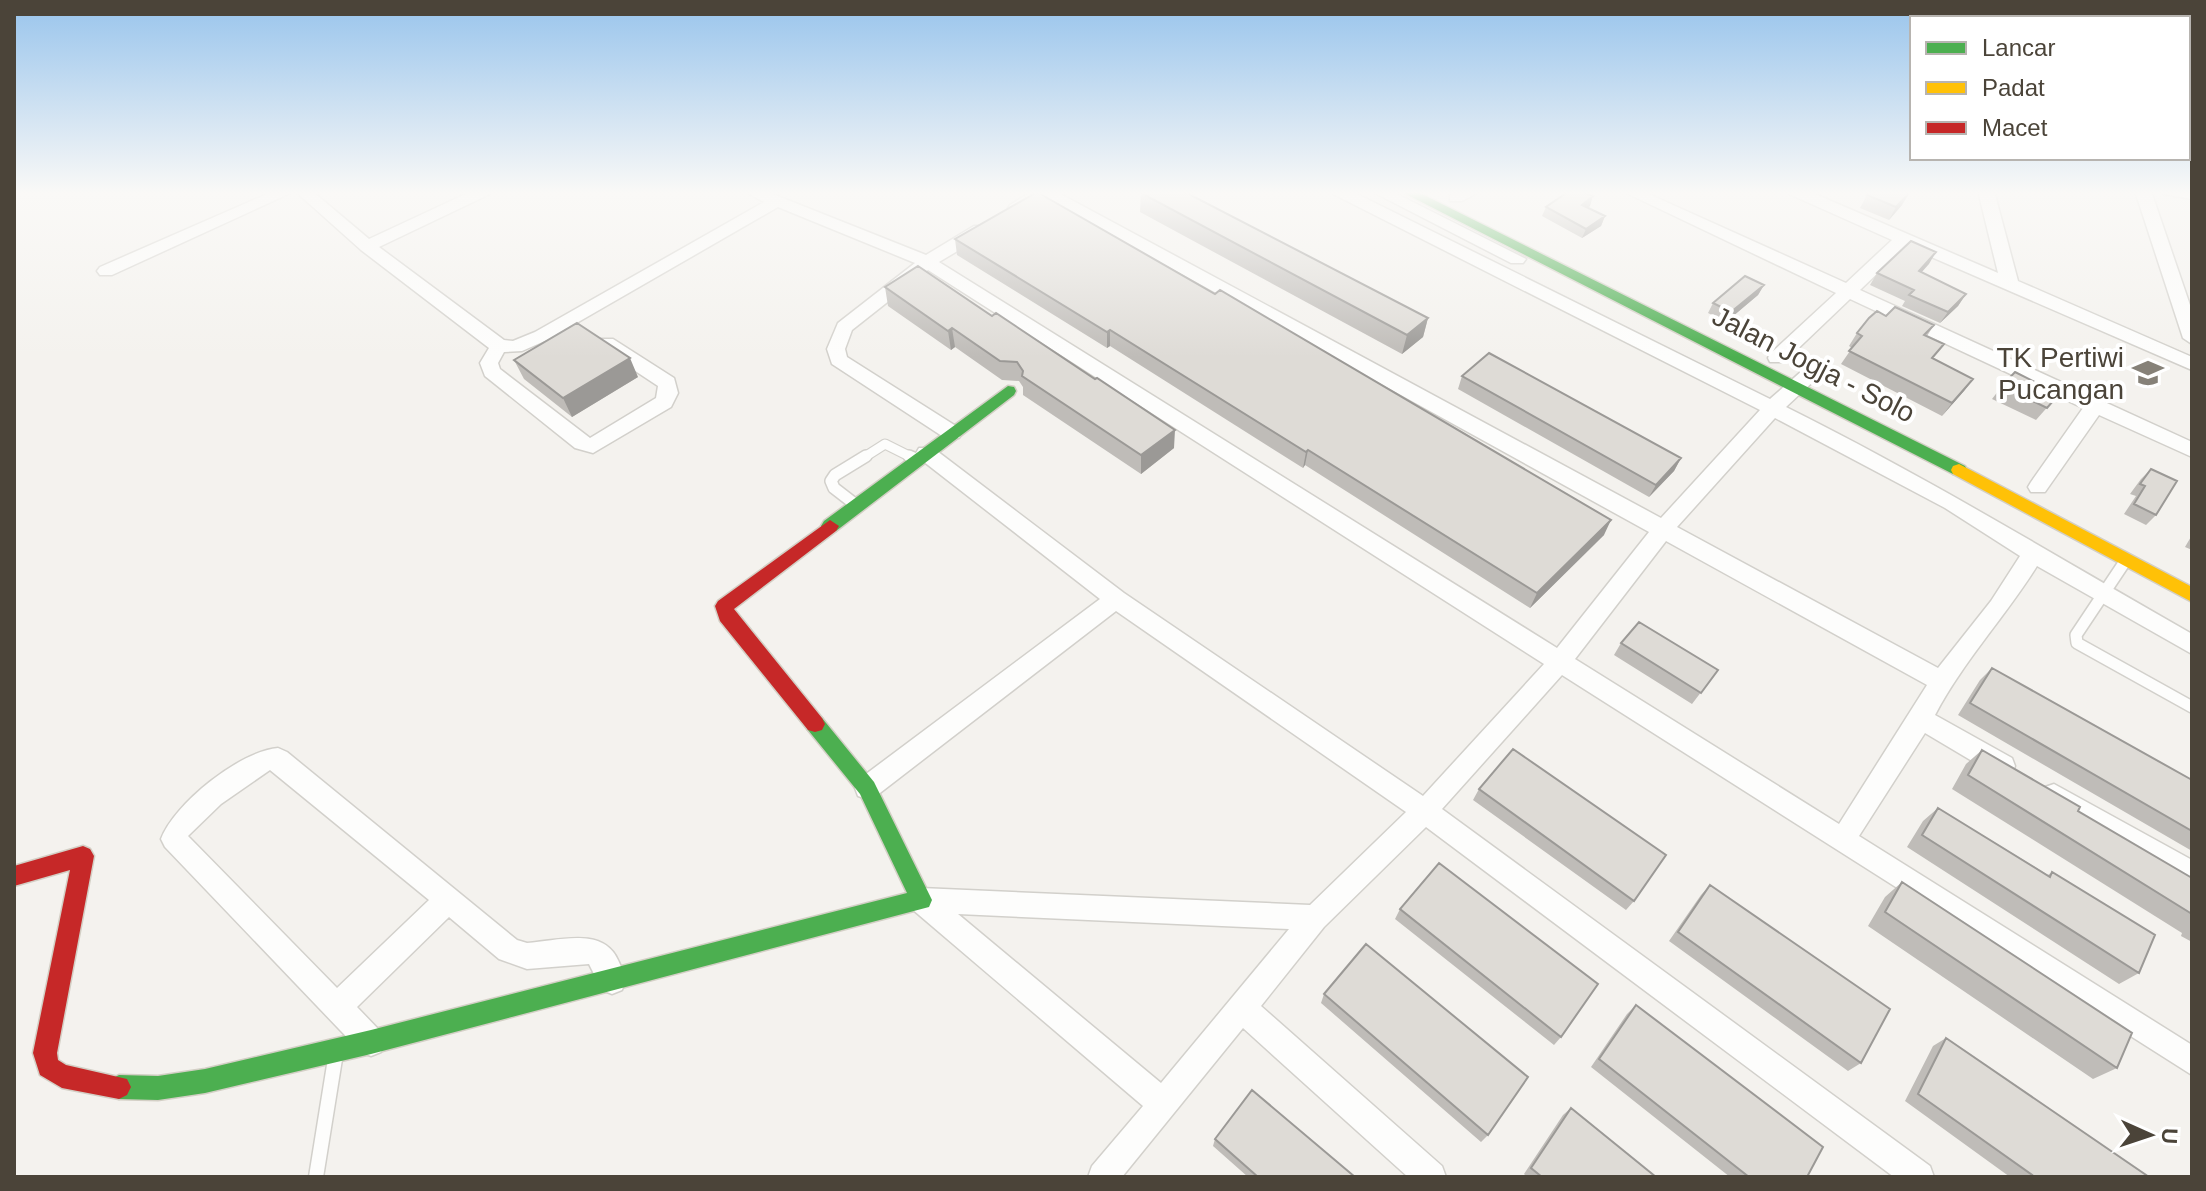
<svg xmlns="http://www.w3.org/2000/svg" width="2206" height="1191" font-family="Arial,sans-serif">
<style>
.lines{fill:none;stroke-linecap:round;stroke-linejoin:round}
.lane-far2-casing{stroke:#d2d0cb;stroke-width:11}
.lane-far1-casing{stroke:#d2d0cb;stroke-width:14}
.lane-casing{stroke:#d2d0cb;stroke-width:17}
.street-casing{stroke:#d2d0cb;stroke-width:3}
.fast-casing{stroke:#d3cfc5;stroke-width:3}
.slow-casing{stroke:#d3cfc5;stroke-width:3}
.jam-casing{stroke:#d3cfc5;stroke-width:3}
.lane-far2{stroke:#fdfdfc;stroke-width:9}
.lane-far1{stroke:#fdfdfc;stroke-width:11}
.lane{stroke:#fdfdfc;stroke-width:14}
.street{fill:#fdfdfc;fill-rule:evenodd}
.fast{fill:#4caf50;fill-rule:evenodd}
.slow{fill:#ffc107;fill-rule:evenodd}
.jam{fill:#c62828;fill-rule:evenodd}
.wall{fill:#bfbcb8}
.shaded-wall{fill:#9b9996}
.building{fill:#dedbd6;stroke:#9b9996;stroke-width:2}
.labels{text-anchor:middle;stroke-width:8;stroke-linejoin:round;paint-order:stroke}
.poi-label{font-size:28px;fill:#4b4439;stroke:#fff;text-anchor:end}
.street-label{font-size:28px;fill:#4b4439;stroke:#fff}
</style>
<rect width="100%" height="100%" fill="#f4f2ee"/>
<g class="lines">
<defs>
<path id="lane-far2" d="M863 458 885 444 913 458"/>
<path id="lane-far1" d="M909 456 916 459
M856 505 834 488 831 481 835 475 866 456
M2124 563 2076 635 2077 643 2192 707"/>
<path id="lane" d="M316 1177 335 1059"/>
<path id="street" d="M274 191H312L369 239 472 191H492L490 194 379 247 504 340 513 341 535 332 764 202 744 191H765L926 255 974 226H986L988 230 986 234 939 262 1557 648 1649 532 1044 198 1016 213 1008 208 1010 205 1033 191H1055L1661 518 1760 410 1333 194 1331 191H1351L1770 399 1803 370H1817L1819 374 1817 378 1786 407C1925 476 2057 557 2192 634V654L2037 566C2005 617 1962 663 1935 715L2012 758 2015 766 2012 774 2003 777 1994 774 1925 733 1859 836 2192 1045V1075L1562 675 1442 809 1930 1166 1934 1177H1894L1426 827 1324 927 1261 1006 1442 1166 1446 1177H1408L1243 1028 1122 1177H1088L1092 1166 1143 1106 912 909 908 900 912 891 921 888 1310 905 1406 812 1116 611 876 796 867 799 858 796 855 788 858 780 1100 599 919 458 916 453 919 448H933L1124 593 1423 796 1544 664 928 270 852 330 845 349 847 357 959 428 962 433 959 438H945L832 364 827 349 838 323 915 263 778 207 547 340 522 351 504 352 498 363 500 369 590 438 656 398 658 386 599 347 597 343 599 339H613L674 378 678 393 671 407 593 453 575 448 485 376 480 363 489 348 361 250 295 191 112 275H100L97 271 100 267ZM1775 418 1945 508 2020 556 1991 601 1938 668 1677 527ZM1666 541 1927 685 1839 824 1575 659ZM958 914 1289 929 1161 1083Z
M1371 191H1391L1526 259 1523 263H1511Z
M1460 191H1481L1462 201H1450V195Z
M1622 191H1642L1846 283 1892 240 1789 194 1787 191H1808L1998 273 1978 191H1994L2018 281 2192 357V370L1906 246 1860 290 2192 442V457L2099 415 2045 492H2031L2028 487 2031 482 2083 408 1850 299 1784 362H1770L1768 358 1770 354 1836 293Z
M2135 191H2151L2192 311V344L2183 338Z
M2161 191H2192V199L2163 194Z
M278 748 287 752 517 940 527 943C557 941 603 926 618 960 623 971 627 978 622 990L612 994 602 990 589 964 527 969 499 959 449 917 357 1007 381 1032 385 1042 381 1052 371 1056 361 1052 165 847 161 839C174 804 240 751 278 748ZM270 770 429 900 337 988 188 836 221 804Z
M2054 784 2192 860V886L2045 803 2042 795 2045 787Z"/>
<path id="fast" d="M1400 191H1416L1965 466 1967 470 1965 474H1953Z
M1008 386 1014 387 1016 391 1014 395 836 531H824L821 526 824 521Z
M815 716 822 718 874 782 932 900 929 907 371 1054 205 1093 158 1100 119 1099 111 1095 107 1087 111 1079 119 1075 158 1076 205 1069 371 1030 907 893 860 794 808 730 805 724 808 718Z"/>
<path id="slow" d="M1959 464 2192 587V602L1953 474 1951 470 1953 466Z"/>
<path id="jam" d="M830 520 839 526 836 531 734 609 822 718 825 724 822 730 815 732 808 730 720 621 715 606 718 601Z
M83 846 90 849 94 856 57 1053 58 1060 66 1065 127 1079 131 1087 127 1095 119 1099 62 1088 40 1075 33 1053 70 870 14 886V866Z"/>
</defs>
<!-- lane-far2 casing -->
<use href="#lane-far2" class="lane-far2-casing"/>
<!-- lane-far1 casing -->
<use href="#lane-far1" class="lane-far1-casing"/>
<!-- lane casing -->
<use href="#lane" class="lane-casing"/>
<!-- street casing -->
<use href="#street" class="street-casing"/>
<!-- fast casing -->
<use href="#fast" class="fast-casing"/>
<!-- slow casing -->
<use href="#slow" class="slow-casing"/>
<!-- jam casing -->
<use href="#jam" class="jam-casing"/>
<!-- lane-far2 -->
<use href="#lane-far2" class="lane-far2"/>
<!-- lane-far1 -->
<use href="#lane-far1" class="lane-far1"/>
<!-- lane -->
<use href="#lane" class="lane"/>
<!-- street -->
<use href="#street" class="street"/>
<!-- fast -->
<use href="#fast" class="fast"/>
<!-- slow -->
<use href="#slow" class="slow"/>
<!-- jam -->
<use href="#jam" class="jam"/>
</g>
<!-- wall -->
<path class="wall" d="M1141 193 1428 318 1423 337 1402 354 1140 212Z
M1867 195 1902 205 1889 220 1860 208Z
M1590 206 1588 207 1605 216 1601 226 1582 238 1542 216 1546 207Z
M955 239 1604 535 1530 608 1305 465 1303 468 1110 346 1107 348 957 255Z
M1936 252 1921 272 1966 294 1958 306 1940 323 1902 306 1905 301 1870 285 1877 273Z
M1764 285 1758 295 1726 322 1708 313 1713 303Z
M885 287 1174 448 1141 474 1023 395V387L1019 381 1002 380 955 347 951 350 888 306Z
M1886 316 1934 325 1927 336 1933 359 1973 379 1942 416 1841 364 1852 348 1849 346 1857 333Z
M514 360 638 377 572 417 524 379Z
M1462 376 1681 458 1674 471 1649 497 1458 389Z
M2002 386 2059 394 2036 420 1992 399Z
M2151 469 2156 515 2146 525 2124 514 2136 496 2130 494 2141 479Z
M2192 535V550L2185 547Z
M1621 643 1718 670 1692 704 1614 655Z
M1992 668 2192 780V851L1958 715 1980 680Z
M1982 750 2078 811 2192 878V942L2181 936 2182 933 1952 789 1966 764Z
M1479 789 1634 901 1626 910 1473 800Z
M1938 808 2048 875 2052 872 2139 973 2119 984 1907 847 1923 821Z
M1902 882 2117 1068 2093 1079 1868 926 1885 897Z
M1710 885 1861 1063 1848 1071 1669 941 1701 895Z
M1400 909 1561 1037 1554 1045 1395 919Z
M1324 994 1488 1135 1481 1142 1321 1003Z
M1636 1005 1807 1177H1730L1591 1067 1627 1014Z
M1946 1038 2149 1177H2010L1905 1101 1933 1046Z
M1571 1108 1656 1177H1527L1524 1174 1563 1115Z
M1215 1139 1355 1177H1248L1213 1146Z"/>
<!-- shaded-wall -->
<path class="shaded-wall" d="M1910 192 1902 205 1889 220 1896 207Z
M1593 196 1590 206 1579 214 1582 205Z
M1605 216 1601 226 1582 238 1586 229Z
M1936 252 1929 264 1912 283 1919 271Z
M1764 285 1758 295 1726 322 1731 312Z
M1966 294 1958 306 1940 323 1948 312Z
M1428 318 1423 337 1402 354 1407 335Z
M952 328 955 347 951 350 948 331Z
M1110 330V346L1107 348V332Z
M630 358 638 377 572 417 563 398Z
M1973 379 1964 391 1942 416 1952 403Z
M1175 430 1174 448 1141 474V455Z
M1308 450 1305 465 1303 468 1306 452Z
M1681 458 1674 471 1649 497 1656 485Z
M1611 520 1604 535 1530 608 1537 593Z"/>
<!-- building -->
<path class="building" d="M1145 191H1183L1428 318 1407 335 1141 193Z
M1569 191H1581L1593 196 1582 205 1605 216 1586 229 1546 207Z
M1872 191H1906L1910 192 1896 207 1867 195Z
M1037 192 1215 294 1220 290 1611 520 1537 593 1308 450 1306 452 1110 330 1107 332 955 239Z
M1911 241 1936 252 1919 271 1966 294 1948 312 1909 295 1914 290 1877 273Z
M918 266 992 316 996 313 1095 379 1097 378 1175 430 1141 455 1022 376 1023 371 1017 362 1000 361 952 328 948 331 885 287Z
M1745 276 1764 285 1731 312 1713 303Z
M1895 307 1934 325 1924 335 1944 344 1932 358 1973 379 1952 403 1849 351 1862 336 1857 333 1869 318 1877 311 1886 316Z
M577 323 630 358 563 398 514 360Z
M1489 353 1681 458 1656 485 1462 376Z
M2015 372 2059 394 2047 408 2002 386Z
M2151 469 2177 481 2156 515 2134 504 2145 486 2140 484Z
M1639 622 1718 670 1701 693 1621 643Z
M1992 668 2192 780V831L1970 703Z
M1513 749 1666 855 1634 901 1479 789Z
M1982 750 2080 807 2078 811 2192 878V914L1968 775Z
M1938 808 2050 877 2052 872 2155 935 2139 973 1922 835Z
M1439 863 1598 984 1561 1037 1400 909Z
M1902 882 2132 1033 2117 1068 1885 912Z
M1710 885 1890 1009 1861 1063 1678 932Z
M1366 944 1528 1077 1488 1135 1324 994Z
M1636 1005 1823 1147 1807 1177H1749L1599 1059Z
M1946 1038 2149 1177H2035L1918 1094Z
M1252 1090 1355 1177H1258L1215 1139Z
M1571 1108 1656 1177H1542L1531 1168Z"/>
<!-- sky -->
<linearGradient id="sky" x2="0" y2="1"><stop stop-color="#98c4ec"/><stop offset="0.54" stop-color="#faf9f7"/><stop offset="1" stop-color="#faf9f7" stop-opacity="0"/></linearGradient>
<rect width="2206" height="357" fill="url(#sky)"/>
<!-- icons -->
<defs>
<symbol id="school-bare" viewBox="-9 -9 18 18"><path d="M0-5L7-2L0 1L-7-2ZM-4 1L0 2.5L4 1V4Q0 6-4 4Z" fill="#868178" stroke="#fff" stroke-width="2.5" paint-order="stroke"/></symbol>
</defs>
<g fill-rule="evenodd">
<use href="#school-bare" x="2126" y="351" width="44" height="44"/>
</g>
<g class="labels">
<!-- poi labels -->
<g class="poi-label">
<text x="2124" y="367">TK Pertiwi<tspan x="2124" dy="32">Pucangan</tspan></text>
</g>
<!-- street labels -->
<g class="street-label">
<text transform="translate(1814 364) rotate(27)" y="10">Jalan Jogja - Solo</text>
</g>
</g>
<!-- border -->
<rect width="2206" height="1191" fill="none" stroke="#4b4439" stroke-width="32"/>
<!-- legend -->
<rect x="1910" y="16" width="280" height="144" fill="#ffffff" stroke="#b7b4b0" stroke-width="2"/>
<rect x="1926" y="42" width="40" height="12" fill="#4caf50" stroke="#b7b4b0" stroke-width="2"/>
<text x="1982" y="56" font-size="24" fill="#4b4439">Lancar</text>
<rect x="1926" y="82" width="40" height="12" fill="#ffc107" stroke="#b7b4b0" stroke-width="2"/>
<text x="1982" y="96" font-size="24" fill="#4b4439">Padat</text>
<rect x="1926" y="122" width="40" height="12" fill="#c62828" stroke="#b7b4b0" stroke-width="2"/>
<text x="1982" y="136" font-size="24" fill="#4b4439">Macet</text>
<!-- north arrow -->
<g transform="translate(2150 1135) rotate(93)" stroke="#ffffff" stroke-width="6" paint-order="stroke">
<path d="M0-6L14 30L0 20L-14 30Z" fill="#4b4439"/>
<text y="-12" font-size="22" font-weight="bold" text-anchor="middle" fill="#4b4439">U</text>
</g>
</svg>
